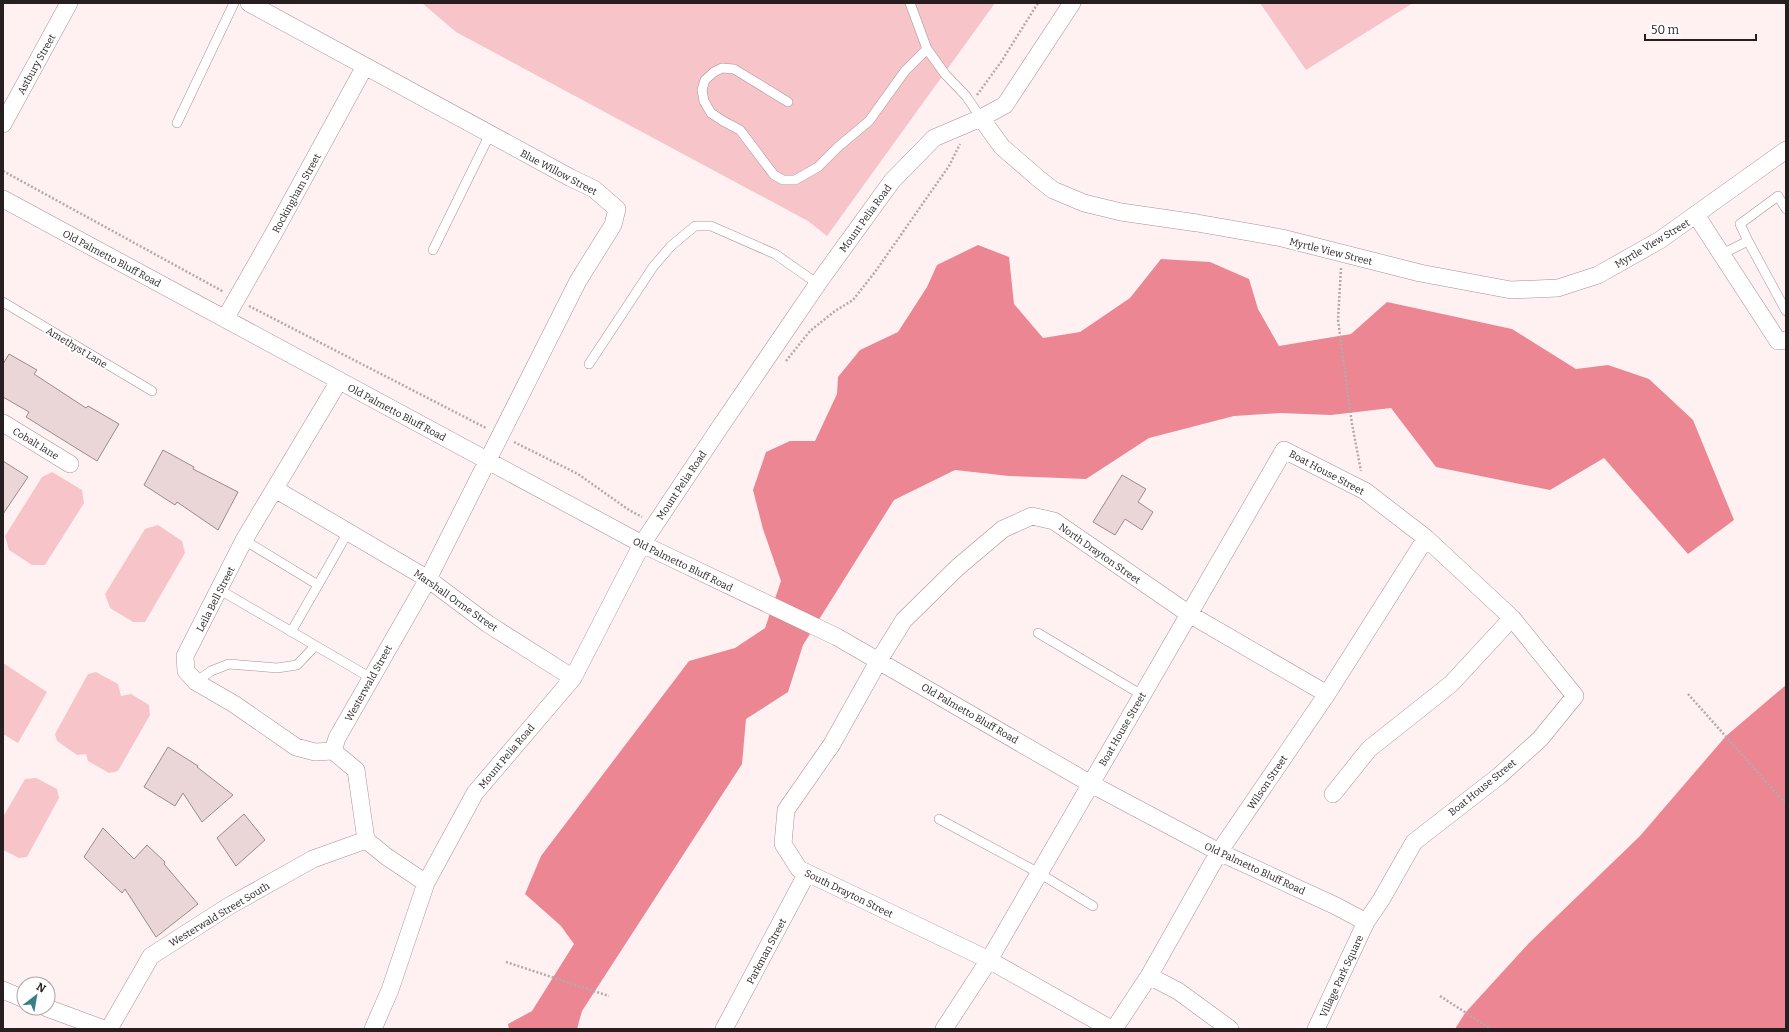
<svg xmlns="http://www.w3.org/2000/svg" width="1789" height="1032" font-family="Bitter,serif">
<style>
.green{fill:#f6c4c9}
.water{fill:#eb8692}
.building{fill:#ebd6d7;stroke:#9e8a8b}
.lines{fill:none;stroke-linecap:round;stroke-linejoin:round}
.service-casing{stroke:#a69293;stroke-width:10}
.minor-casing{stroke:#a69293;stroke-width:18}
.path{stroke:#b5a9aa;stroke-width:2.5;stroke-dasharray:2 2;stroke-linecap:butt}
.service{stroke:#fff;stroke-width:9}
.minor{stroke:#fff;stroke-width:17}
.labels{text-anchor:middle;stroke-width:3.5;stroke-linejoin:round;paint-order:stroke}
.street-label{font-size:10px;fill:#261e1f;stroke:#fff}
</style>
<rect width="100%" height="100%" fill="#fff1f2"/>
<!-- green -->
<path class="green" d="M422 3H995L827 236 808 221 456 32Z
M1260 3H1413L1306 70Z
M52 472 82 490 84 503 45 565H32L9 550 5 536 42 477Z
M158 525 182 541 185 553 145 622H133L110 608 105 594 145 529Z
M3 663 47 692 18 743 3 734Z
M96 672 118 684 121 696 131 694 149 705 150 715 118 771 109 773 88 761 86 754 77 755 57 741 55 734 88 674Z
M36 778 57 789 59 798 27 857 19 858 3 850V817L25 779Z"/>
<!-- water -->
<path class="water" d="M978 245 1009 257 1014 304 1043 338 1080 332 1130 298 1161 259 1210 262 1249 279 1258 309 1279 346 1351 334 1387 302 1512 329 1576 369 1608 365 1649 379 1693 420 1734 520 1688 554 1604 458 1550 490 1436 467 1391 408 1331 415 1280 413 1234 416 1149 438 1086 479 1009 476 955 470 894 500 803 645 788 692 746 719 742 764 582 1011 577 1029H509L508 1024 532 1011 574 944 561 926 525 894 541 856 689 661 735 648 765 628 781 581 763 529 753 490 766 452 790 441H815L837 394 838 377 860 350 898 332 927 287 937 265Z
M1786 685V1029H1455L1465 1013 1529 943 1640 836 1726 736Z"/>
<!-- building -->
<path class="building" d="M9 354 37 370 34 374 86 408 88 406 119 424 97 461 26 417 29 412 3 397V364Z
M163 450 194 467 193 469 238 492 218 530 177 502 175 505 144 485Z
M3 461 28 477 3 514Z
M1122 475 1146 489 1138 502 1153 512 1142 530 1125 519 1115 535 1093 522Z
M168 747 198 766 197 767 233 795 202 822 183 793 175 806 144 787Z
M244 814 265 840 236 866 217 838Z
M103 828 134 859 147 845 165 862 164 864 198 904 156 937 125 889 122 893 84 857Z"/>
<g class="lines">
<defs>
<path id="service" d="M910 3 927 49 945 74 966 96 981 118
M788 102 734 69 722 68 714 72 705 80 702 90 704 101 711 113 723 121 740 130 774 175 783 180H795L818 167 838 147 869 121 905 71 927 49
M177 123 234 3
M1748 241 1786 311
M433 250 490 134
M1722 254 1748 241 1740 224 1778 196 1786 209
M3 302 152 391
M589 364 653 267 671 246 695 226H711L775 254 818 284
M244 540 318 585 291 632
M318 585 348 532
M220 590 371 678
M1038 633 1142 695
M196 682 211 671 229 664 277 668 297 665 315 646
M939 819 1039 873 1093 906"/>
<path id="minor" d="M249 3 571 178 594 189 617 209 613 225 578 281 428 579 337 738 333 751 356 770 366 840 387 857 426 883
M981 118 1002 147 1039 179 1053 190 1084 203 1121 212 1197 223 1282 238 1420 273 1511 290 1558 288 1598 275 1660 240 1786 150
M3 124 69 3
M3 199 642 544 837 637 1091 784 1219 852 1336 906 1366 922
M1696 215 1778 341 1786 340
M225 319 275 231 365 66
M3 423 70 464
M275 489 428 579 488 624 573 678
M333 751 315 752 296 747 234 704 196 682 186 671 185 656 244 540 339 381
M1333 794 1369 749 1451 684 1512 618
M1149 976 1178 991 1230 1029
M3 990 24 999
M47 1008 104 1029
M109 1029 151 956 229 906 313 859 366 840
M373 1029 390 990 426 883 475 793 573 678 642 544 718 430 821 279 892 181 934 138 981 118 1005 105 1072 3
M724 1029 807 873
M944 1029 989 960 1284 450 1365 491 1426 538 1512 618 1575 696 1540 739 1499 776 1414 842 1381 900 1366 922 1316 1029
M1111 1029 989 960 799 869 783 844 786 810 832 744 879 660 904 620 958 567 1003 529 1032 516 1054 521 1189 614 1327 694
M1114 1029 1149 976 1219 852 1327 694 1426 538"/>
</defs>
<!-- service casing -->
<use href="#service" class="service-casing"/>
<!-- minor casing -->
<use href="#minor" class="minor-casing"/>
<!-- path -->
<path class="path" d="M977 95 1001 62 1038 3
M3 171 224 292
M1341 268 1338 320 1352 424 1361 471
M249 306 486 428
M786 361 810 331 835 311 853 300 875 272 949 166 960 144
M514 442 578 474 629 510 642 517
M1688 694 1786 804
M506 962 609 996
M1440 996 1491 1029"/>
<!-- service -->
<use href="#service" class="service"/>
<!-- minor -->
<use href="#minor" class="minor"/>
</g>
<g class="labels">
<!-- street labels -->
<g class="street-label">
<text transform="translate(36 64) rotate(-61)" y="4">Astbury Street</text>
<text transform="translate(559 172) rotate(28)" y="4">Blue Willow Street</text>
<text transform="translate(296 193) rotate(-61)" y="4">Rockingham Street</text>
<text transform="translate(865 218) rotate(-54)" y="4">Mount Pelia Road</text>
<text transform="translate(1652 243) rotate(-31)" y="4">Myrtle View Street</text>
<text transform="translate(1331 251) rotate(14)" y="4">Myrtle View Street</text>
<text transform="translate(112 258) rotate(28)" y="4">Old Palmetto Bluff Road</text>
<text transform="translate(77 347) rotate(31)" y="4">Amethyst Lane</text>
<text transform="translate(397 412) rotate(28)" y="4">Old Palmetto Bluff Road</text>
<text transform="translate(36 443) rotate(31)" y="4">Cobalt lane</text>
<text transform="translate(1327 472) rotate(28)" y="4">Boat House Street</text>
<text transform="translate(681 485) rotate(-56)" y="4">Mount Pelia Road</text>
<text transform="translate(1100 553) rotate(35)" y="4">North Drayton Street</text>
<text transform="translate(683 564) rotate(26)" y="4">Old Palmetto Bluff Road</text>
<text transform="translate(215 599) rotate(-63)" y="4">Leila Bell Street</text>
<text transform="translate(456 600) rotate(35)" y="4">Marshall Orme Street</text>
<text transform="translate(368 683) rotate(-61)" y="4">Westerwald Street</text>
<text transform="translate(970 713) rotate(30)" y="4">Old Palmetto Bluff Road</text>
<text transform="translate(1122 729) rotate(-60)" y="4">Boat House Street</text>
<text transform="translate(506 756) rotate(-50)" y="4">Mount Pelia Road</text>
<text transform="translate(1267 782) rotate(-56)" y="4">Wilson Street</text>
<text transform="translate(1482 787) rotate(-39)" y="4">Boat House Street</text>
<text transform="translate(1255 868) rotate(25)" y="4">Old Palmetto Bluff Road</text>
<text transform="translate(849 893) rotate(26)" y="4">South Drayton Street</text>
<text transform="translate(219 914) rotate(-31)" y="4">Westerwald Street South</text>
<text transform="translate(766 951) rotate(-62)" y="4">Parkman Street</text>
<text transform="translate(1341 976) rotate(-65)" y="4">Village Park Square</text>
</g>
</g>
<!-- border -->
<rect width="1789" height="1032" fill="none" stroke="#261e1f" stroke-width="8"/>
<!-- north arrow -->
<g transform="translate(36 996) rotate(31)"><circle r="19" fill="#ffffff" stroke="#a8a5a5"/>
<path d="M0-3L7 15L0 10L-7 15Z" fill="#377e88"/>
<text y="-6" font-size="11" font-weight="bold" text-anchor="middle" fill="#261e1f">N</text>
</g>
<!-- scale -->
<path d="M1645 34v6h111v-6" fill="none" stroke="#261e1f" stroke-width="2"/>
<text x="1651" y="34" font-size="12" fill="#261e1f" stroke="#ffffff" stroke-width="3" paint-order="stroke">50 m</text>
</svg>
